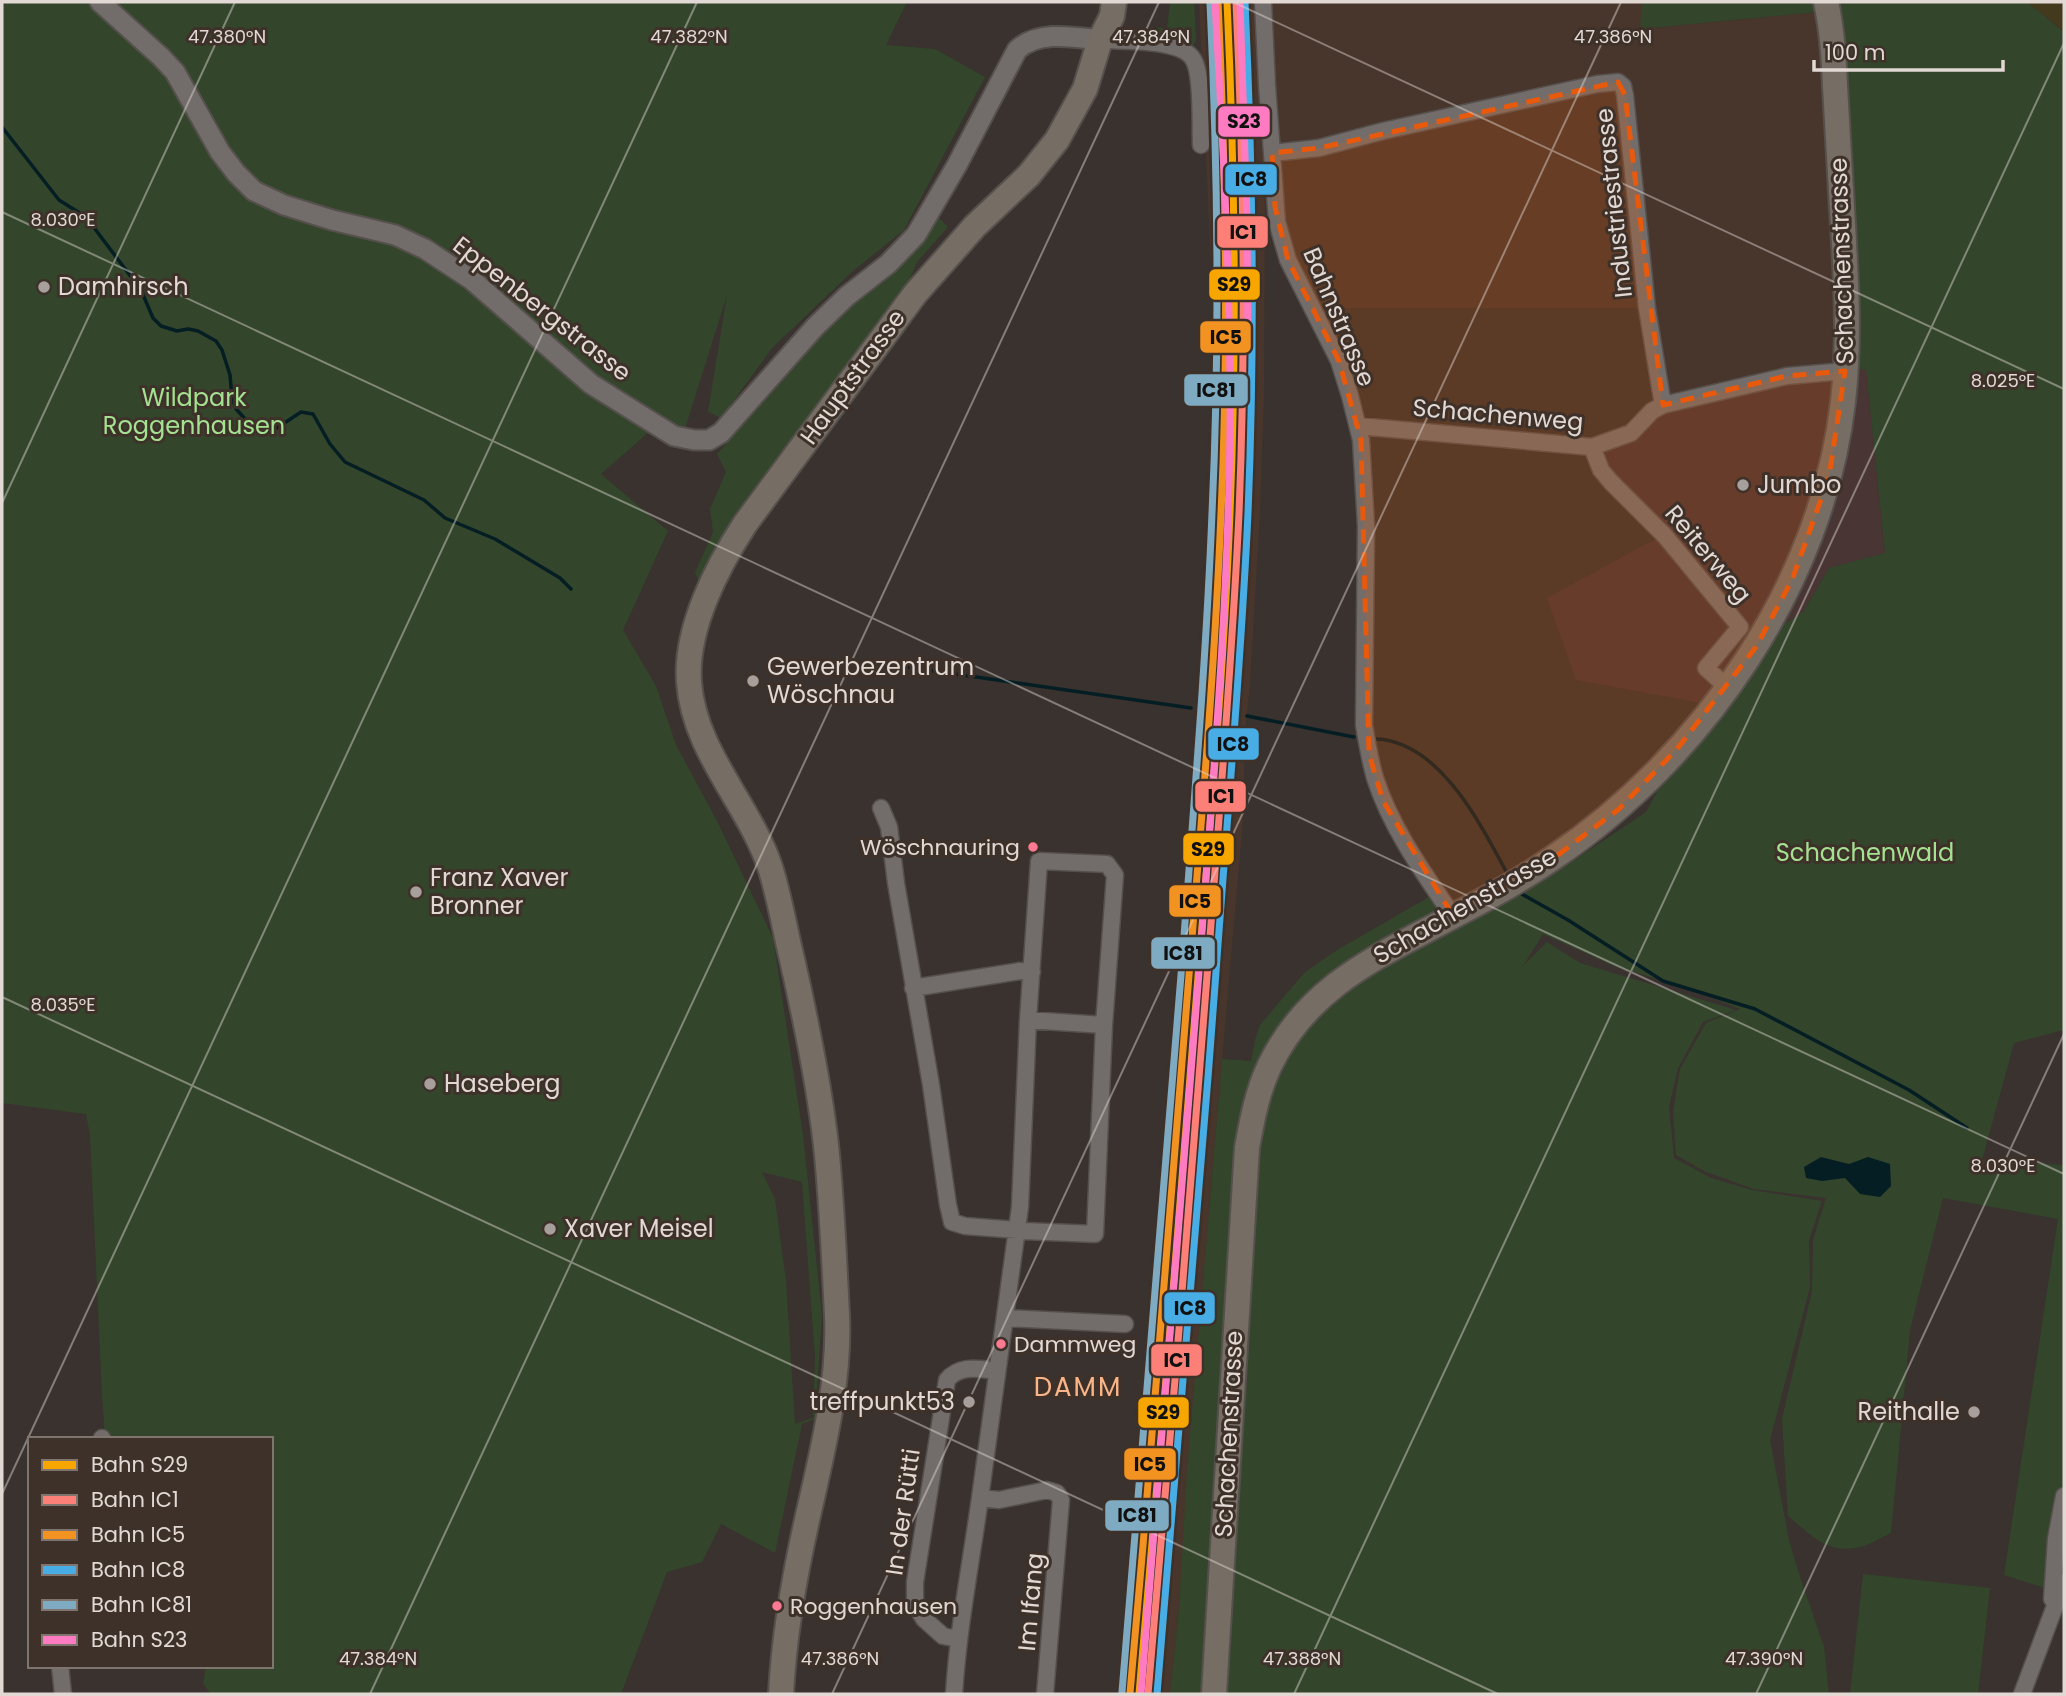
<svg xmlns="http://www.w3.org/2000/svg" width="2066" height="1696" font-family="Poppins,sans-serif">
<style>
.commercial{fill:#483534}
.built{fill:#48362c}
.green{fill:#33462b;fill-rule:evenodd}
.sand{fill:#433a1e}
.water{fill:#051e24}
.lines{fill:none;stroke-linecap:round;stroke-linejoin:round}
.stream{stroke:#051e24;stroke-width:3.5}
.minor-casing{stroke:#56504d;stroke-width:19}
.tertiary-casing{stroke:#56504d;stroke-width:23}
.primary-casing{stroke:#56504d;stroke-width:28}
.minor{stroke:#726d6a;stroke-width:16}
.tertiary{stroke:#726d6a;stroke-width:19}
.primary{stroke:#766e65;stroke-width:24}
.rail-1-casing{stroke:#3e3129;stroke-width:12}
.rail-2-casing{stroke:#3e3129;stroke-width:12}
.rail-3-casing{stroke:#3e3129;stroke-width:12}
.rail-4-casing{stroke:#3e3129;stroke-width:12}
.rail-5-casing{stroke:#3e3129;stroke-width:12}
.rail-6-casing{stroke:#3e3129;stroke-width:12}
.rail-1{stroke:#f7a600;stroke-width:7}
.rail-2{stroke:#fc8077;stroke-width:7}
.rail-3{stroke:#f29220;stroke-width:7}
.rail-4{stroke:#48ade4;stroke-width:7}
.rail-5{stroke:#7fabc2;stroke-width:7}
.rail-6{stroke:#fe7ac1;stroke-width:7}
.marked{fill:#e8590c;fill-opacity:0.2;stroke:#e8590c;stroke-width:5;stroke-dasharray:14 9;stroke-linejoin:round}
.ticks{fill:none;stroke:#e2d9d5;stroke-width:2;stroke-opacity:0.45}
.poi-dot{fill:#a79f9b;stroke:#3e3129;stroke-width:2.5}
.bus-dot{fill:#fe7a93;stroke:#3e3129;stroke-width:2.5}
.labels{text-anchor:middle;stroke-width:6;stroke-linejoin:round;paint-order:stroke}
.bus-label{font-size:22px;fill:#e2d9d5;stroke:#3e3129;text-anchor:start}
.street-label{font-size:24px;fill:#e2d9d5;stroke:#3e3129}
.poi-label{font-size:24px;fill:#e2d9d5;stroke:#3e3129;text-anchor:start}
.park-label{font-size:24px;fill:#a4e191;stroke:#3e3129}
.neighbourhood-label{font-size:26px;letter-spacing:2px;fill:#f9b488;stroke:#3e3129}
.ticks-label{font-size:18px;text-anchor:middle;fill:#e2d9d5;stroke:#3e3129;stroke-width:6;stroke-linejoin:round;paint-order:stroke}
.line-badge{stroke:#3e3129;stroke-width:2.5}
.pale-badge-label{font-size:19px;text-anchor:middle;font-weight:bold;fill:#111}
</style>
<rect width="100%" height="100%" fill="#39322e"/>
<!-- commercial -->
<path class="commercial" d="M1866 368 1885 554 1829 568 1803 612 1772 632 1726 704 1696 702 1576 680 1547 598 1644 545 1665 536 1626 495 1592 447 1652 411 1787 376Z"/>
<!-- built -->
<path class="built" d="M1199 2H1254L1265 178 1264 396 1260 512 1250 684 1244 743V808L1211 1186 1179 1608 1170 1694H1125L1207 641 1212 483V287Z
M1263 2H1642L1641 29 1828 11 1845 371 1663 405 1647 308H1312L1288 260Z"/>
<!-- green -->
<path class="green" d="M2 2H907L886 45 935 49 985 77 904 230 854 270 772 348 721 418 708 412 727 295 684 432 650 431 601 474 668 531 623 630 656 686 676 745 717 821 773 938 803 1135 822 1315 815 1419 802 1424 775 1553 721 1524 702 1562 667 1572 621 1694H211L203 1684 206 1666H271V1439H105L102 1395 90 1135 86 1114 2 1103ZM762 1172 802 1182 815 1357 813 1418 795 1424 786 1281 775 1199Z
M1170 2H1194L1196 40 1192 48 1158 39 1156 27 1167 29Z
M1642 2H2027L2064 32V1030L2014 1043 1982 1160 2064 1165V1483L2056 1539 2045 1588 2004 1575 2058 1219 1943 1198 1910 1330 1891 1533C1881 1537 1870 1545 1860 1547 1828 1555 1811 1535 1788 1516L1782 1419 1812 1291 1813 1240 1826 1198 1754 1189 1706 1172 1676 1155 1673 1112 1680 1069 1706 1023 1740 1009 1694 990 1614 966 1543 934 1523 966 1547 942 1580 963 1736 1010 1703 1022 1678 1068 1669 1107 1674 1158 1711 1178 1752 1190 1822 1201 1809 1240 1810 1287 1770 1440 1789 1540 1798 1571 1824 1647 1829 1694H1222L1262 1106 1284 1052 1344 981 1539 884 1646 812 1661 785 1726 704 1772 632 1803 612 1829 568 1885 553 1866 369 1845 371 1828 11 1640 29Z
M938 217 948 227 917 262 909 281 743 508 700 584 695 573 713 532 710 509 726 472 717 454 846 309 913 253Z
M1429 897 1435 898 1439 910 1268 1051 1208 1694H1170L1179 1608 1187 1472 1222 1059 1251 1061 1255 1040 1260 1025 1304 973 1337 950Z
M1863 1574 1990 1588 1978 1694H1850Z"/>
<!-- sand -->
<path class="sand" d="M2027 2H2064V32L2060 28Z"/>
<!-- water -->
<path class="water" d="M1821 1157 1849 1164 1868 1157 1890 1164 1891 1186 1880 1197 1860 1194 1845 1178 1822 1181 1806 1178 1804 1167Z"/>
<g class="lines">
<!-- stream -->
<path class="stream" d="M2 127 59 200 86 217 141 290 153 318 161 326 177 331 188 329 198 331 216 341 222 350 230 375 232 398 236 409 247 421 264 429 277 428 301 412 313 414 330 444 345 462 424 500 445 518 495 539 560 578 571 589
M872 662 1191 708
M1247 716 1354 737
M1376 739C1440 741 1482 827 1508 875
M1520 893 1568 920 1663 981 1755 1009 1909 1090 1967 1128"/>
<defs>
<path id="minor" d="M1263 2 1267 85 1277 222 1288 260 1339 361 1350 396 1361 440 1366 526 1364 725C1367 743 1370 761 1375 778 1391 828 1424 874 1453 916
M1100 40C1122 41 1181 39 1193 59 1203 74 1200 125 1201 145
M1272 153 1319 148 1383 131 1597 84 1618 82 1623 86 1625 95 1647 308 1663 405 1787 376 1845 371
M1358 426 1592 447 1631 433 1652 411 1663 405
M1592 447 1601 470 1611 482 1665 536 1740 627 1706 668 1728 688
M881 808 889 827 896 883 931 1085 948 1205 952 1222 965 1226 1017 1230 1023 1231 1095 1234 1104 1025 1115 875 1107 864 1039 861 1028 1020 1020 1207C1007 1304 994 1401 980 1498 971 1563 958 1629 954 1694
M913 988 1020 971 1032 972
M1028 1020 1104 1025
M1005 1318 1125 1324
M102 1439V1438
M981 1498 999 1500 1047 1490 1057 1493 1061 1500 1045 1694
M2052 1599 2056 1539 2064 1496
M959 1639 943 1636 924 1619 915 1604V1582L947 1380C960 1364 979 1369 997 1371
M60 1666 63 1694
M2022 1694 2064 1582"/>
<path id="tertiary" d="M100 2 161 57 175 72 220 152 236 173 254 191 284 205 332 220 395 235 425 249 472 280 591 384 674 436 694 440H709L721 433 815 327 847 296 888 264 916 235 957 165 1017 50C1038 30 1074 37 1100 40"/>
<path id="primary" d="M781 1694C784 1635 794 1578 807 1520 822 1453 840 1384 837 1315 834 1259 832 1202 826 1145 819 1083 806 1021 792 959 785 930 780 900 771 870 750 804 694 753 689 682 685 629 717 567 745 524L915 294 975 226 1029 175 1057 140 1085 89 1100 40 1112 16 1114 2
M1214 1694 1247 1148C1252 1120 1257 1093 1269 1067 1302 997 1360 965 1425 931 1468 908 1513 886 1553 858 1704 756 1822 584 1843 402 1851 332 1845 262 1841 191 1839 156 1837 121 1835 86 1834 58 1832 29 1826 2"/>
</defs>
<!-- minor casing -->
<use href="#minor" class="minor-casing"/>
<!-- tertiary casing -->
<use href="#tertiary" class="tertiary-casing"/>
<!-- primary casing -->
<use href="#primary" class="primary-casing"/>
<!-- minor -->
<use href="#minor" class="minor"/>
<!-- tertiary -->
<use href="#tertiary" class="tertiary"/>
<!-- primary -->
<use href="#primary" class="primary"/>
<defs>
<path id="rail-1" d="M1139 1694C1161 1451 1180 1207 1199 964 1211 814 1224 663 1230 513 1237 343 1235 172 1227 2"/>
<path id="rail-2" d="M1148 1694C1170 1451 1189 1207 1208 964 1219 814 1232 663 1239 513 1246 343 1244 172 1236 2"/>
<path id="rail-3" d="M1130 1693C1152 1450 1171 1207 1190 963 1202 813 1215 663 1221 513 1229 343 1226 173 1218 2"/>
<path id="rail-4" d="M1157 1694C1178 1454 1198 1213 1216 972 1227 819 1241 666 1248 513 1255 343 1253 172 1245 2"/>
<path id="rail-5" d="M1122 1692C1143 1449 1163 1206 1182 963 1193 813 1206 663 1212 513 1220 343 1218 173 1210 3"/>
<path id="rail-6" d="M1240 2 1247 218 1248 346
M1141 1694C1162 1454 1180 1213 1199 972 1212 791 1228 610 1230 428 1231 285 1223 144 1215 2"/>
</defs>
<!-- rail-1 casing -->
<use href="#rail-1" class="rail-1-casing"/>
<!-- rail-2 casing -->
<use href="#rail-2" class="rail-2-casing"/>
<!-- rail-3 casing -->
<use href="#rail-3" class="rail-3-casing"/>
<!-- rail-4 casing -->
<use href="#rail-4" class="rail-4-casing"/>
<!-- rail-5 casing -->
<use href="#rail-5" class="rail-5-casing"/>
<!-- rail-6 casing -->
<use href="#rail-6" class="rail-6-casing"/>
<!-- rail-1 -->
<use href="#rail-1" class="rail-1"/>
<!-- rail-2 -->
<use href="#rail-2" class="rail-2"/>
<!-- rail-3 -->
<use href="#rail-3" class="rail-3"/>
<!-- rail-4 -->
<use href="#rail-4" class="rail-4"/>
<!-- rail-5 -->
<use href="#rail-5" class="rail-5"/>
<!-- rail-6 -->
<use href="#rail-6" class="rail-6"/>
</g>
<!-- marked area -->
<path class="marked" d="M1618 82 1625 95 1663 405 1787 376 1845 371 1829 477 1792 580 1756 647 1677 749 1619 809 1554 858 1453 916 1383 801 1369 754 1361 440 1339 361 1288 260 1275 207 1272 153 1319 148Z"/>
<!-- ticks -->
<path class="ticks" d="M1233 2 2064 389M2 212 2064 1174M2 503 235 2M2 997 1498 1694M2 1494 697 2M370 1694 1159 2M832 1694 1621 2M1294 1694 2064 43M1756 1694 2064 1034"/>
<!-- markers -->
<g class="poi-dot">
<circle cx="44" cy="287" r="7"/>
<circle cx="1743" cy="485" r="7"/>
<circle cx="753" cy="681" r="7"/>
<circle cx="416" cy="892" r="7"/>
<circle cx="430" cy="1084" r="7"/>
<circle cx="550" cy="1229" r="7"/>
<circle cx="969" cy="1402" r="7"/>
<circle cx="1974" cy="1412" r="7"/>
</g>
<g class="bus-dot">
<circle cx="1033" cy="847" r="6"/>
<circle cx="1001" cy="1344" r="6"/>
<circle cx="777" cy="1606" r="6"/>
</g>
<g class="labels">
<!-- bus labels -->
<g class="bus-label">
<text x="1020" y="855" text-anchor="end">Wöschnauring</text>
<text x="1014" y="1352">Dammweg</text>
<text x="790" y="1614">Roggenhausen</text>
</g>
<!-- street labels -->
<g class="street-label">
<text transform="translate(1614 203) rotate(-96)" y="8">Industriestrasse</text>
<text transform="translate(1842 261) rotate(-92)" y="8">Schachenstrasse</text>
<text transform="translate(542 309) rotate(38)" y="8">Eppenbergstrasse</text>
<text transform="translate(1339 317) rotate(67)" y="8">Bahnstrasse</text>
<text transform="translate(853 377) rotate(-54)" y="8">Hauptstrasse</text>
<text transform="translate(1498 415) rotate(5)" y="8">Schachenweg</text>
<text transform="translate(1708 554) rotate(50)" y="8">Reiterweg</text>
<text transform="translate(1465 906) rotate(-30)" y="8">Schachenstrasse</text>
<text transform="translate(1229 1434) rotate(-87)" y="8">Schachenstrasse</text>
<text transform="translate(903 1512) rotate(-82)" y="8">In der Rütti</text>
<text transform="translate(1031 1602) rotate(-85)" y="8">Im Ifang</text>
</g>
<!-- poi labels -->
<g class="poi-label">
<text x="58" y="295">Damhirsch</text>
<text x="1757" y="493">Jumbo</text>
<text x="767" y="675">Gewerbezentrum<tspan x="767" dy="28">Wöschnau</tspan></text>
<text x="430" y="886">Franz Xaver<tspan x="430" dy="28">Bronner</tspan></text>
<text x="444" y="1092">Haseberg</text>
<text x="564" y="1237">Xaver Meisel</text>
<text x="955" y="1410" text-anchor="end">treffpunkt53</text>
<text x="1960" y="1420" text-anchor="end">Reithalle</text>
</g>
<!-- park labels -->
<g class="park-label">
<text x="194" y="406">Wildpark<tspan x="194" dy="28">Roggenhausen</tspan></text>
<text x="1865" y="861">Schachenwald</text>
</g>
<!-- neighbourhood labels -->
<g class="neighbourhood-label">
<text x="1078" y="1396">DAMM</text>
</g>
</g>
<g class="ticks-label">
<text x="227" y="43">47.380°N</text>
<text x="689" y="43">47.382°N</text>
<text x="1151" y="43">47.384°N</text>
<text x="1613" y="43">47.386°N</text>
<text x="63" y="226">8.030°E</text>
<text x="2003" y="387">8.025°E</text>
<text x="63" y="1011">8.035°E</text>
<text x="2003" y="1172">8.030°E</text>
<text x="840" y="1665">47.386°N</text>
<text x="378" y="1665">47.384°N</text>
<text x="1302" y="1665">47.388°N</text>
<text x="1764" y="1665">47.390°N</text>
</g>
<g class="line-badge">
<rect x="1217" y="105" width="54" height="33" rx="7" fill="#fe7ac1"/>
<rect x="1224" y="163" width="54" height="33" rx="7" fill="#48ade4"/>
<rect x="1216" y="215" width="53" height="34" rx="7" fill="#fc8077"/>
<rect x="1208" y="268" width="53" height="33" rx="7" fill="#f7a600"/>
<rect x="1199" y="320" width="53" height="34" rx="7" fill="#f29220"/>
<rect x="1183" y="373" width="66" height="34" rx="7" fill="#7fabc2"/>
<rect x="1207" y="727" width="53" height="34" rx="7" fill="#48ade4"/>
<rect x="1194" y="780" width="53" height="33" rx="7" fill="#fc8077"/>
<rect x="1182" y="832" width="53" height="34" rx="7" fill="#f7a600"/>
<rect x="1168" y="884" width="54" height="34" rx="7" fill="#f29220"/>
<rect x="1150" y="936" width="66" height="34" rx="7" fill="#7fabc2"/>
<rect x="1163" y="1291" width="53" height="34" rx="7" fill="#48ade4"/>
<rect x="1150" y="1343" width="53" height="34" rx="7" fill="#fc8077"/>
<rect x="1137" y="1396" width="53" height="33" rx="7" fill="#f7a600"/>
<rect x="1123" y="1447" width="54" height="34" rx="7" fill="#f29220"/>
<rect x="1104" y="1499" width="66" height="33" rx="7" fill="#7fabc2"/>
</g>
<g class="pale-badge-label">
<text x="1244" y="128">S23</text>
<text x="1251" y="186">IC8</text>
<text x="1243" y="239">IC1</text>
<text x="1234" y="291">S29</text>
<text x="1226" y="344">IC5</text>
<text x="1216" y="397">IC81</text>
<text x="1233" y="751">IC8</text>
<text x="1221" y="803">IC1</text>
<text x="1208" y="856">S29</text>
<text x="1195" y="908">IC5</text>
<text x="1183" y="960">IC81</text>
<text x="1190" y="1315">IC8</text>
<text x="1177" y="1367">IC1</text>
<text x="1163" y="1419">S29</text>
<text x="1150" y="1471">IC5</text>
<text x="1137" y="1522">IC81</text>
</g>
<!-- border -->
<rect width="2066" height="1696" fill="none" stroke="#e2d9d5" stroke-width="7"/>
<!-- legend -->
<rect x="28" y="1437" width="245" height="231" fill="#3e3129" stroke="#80746e" stroke-width="2"/>
<rect x="42" y="1460" width="35" height="10" fill="#f7a600" stroke="#80746e" stroke-width="2"/>
<text x="91" y="1472" font-size="21" fill="#e2d9d5">Bahn S29</text>
<rect x="42" y="1495" width="35" height="10" fill="#fc8077" stroke="#80746e" stroke-width="2"/>
<text x="91" y="1507" font-size="21" fill="#e2d9d5">Bahn IC1</text>
<rect x="42" y="1530" width="35" height="10" fill="#f29220" stroke="#80746e" stroke-width="2"/>
<text x="91" y="1542" font-size="21" fill="#e2d9d5">Bahn IC5</text>
<rect x="42" y="1565" width="35" height="10" fill="#48ade4" stroke="#80746e" stroke-width="2"/>
<text x="91" y="1577" font-size="21" fill="#e2d9d5">Bahn IC8</text>
<rect x="42" y="1600" width="35" height="10" fill="#7fabc2" stroke="#80746e" stroke-width="2"/>
<text x="91" y="1612" font-size="21" fill="#e2d9d5">Bahn IC81</text>
<rect x="42" y="1635" width="35" height="10" fill="#fe7ac1" stroke="#80746e" stroke-width="2"/>
<text x="91" y="1647" font-size="21" fill="#e2d9d5">Bahn S23</text>
<!-- scale -->
<path d="M1814 60v10h189v-10" fill="none" stroke="#e2d9d5" stroke-width="3.5"/>
<text x="1825" y="60" font-size="21" fill="#e2d9d5" stroke="#3e3129" stroke-width="5" paint-order="stroke">100 m</text>
</svg>
